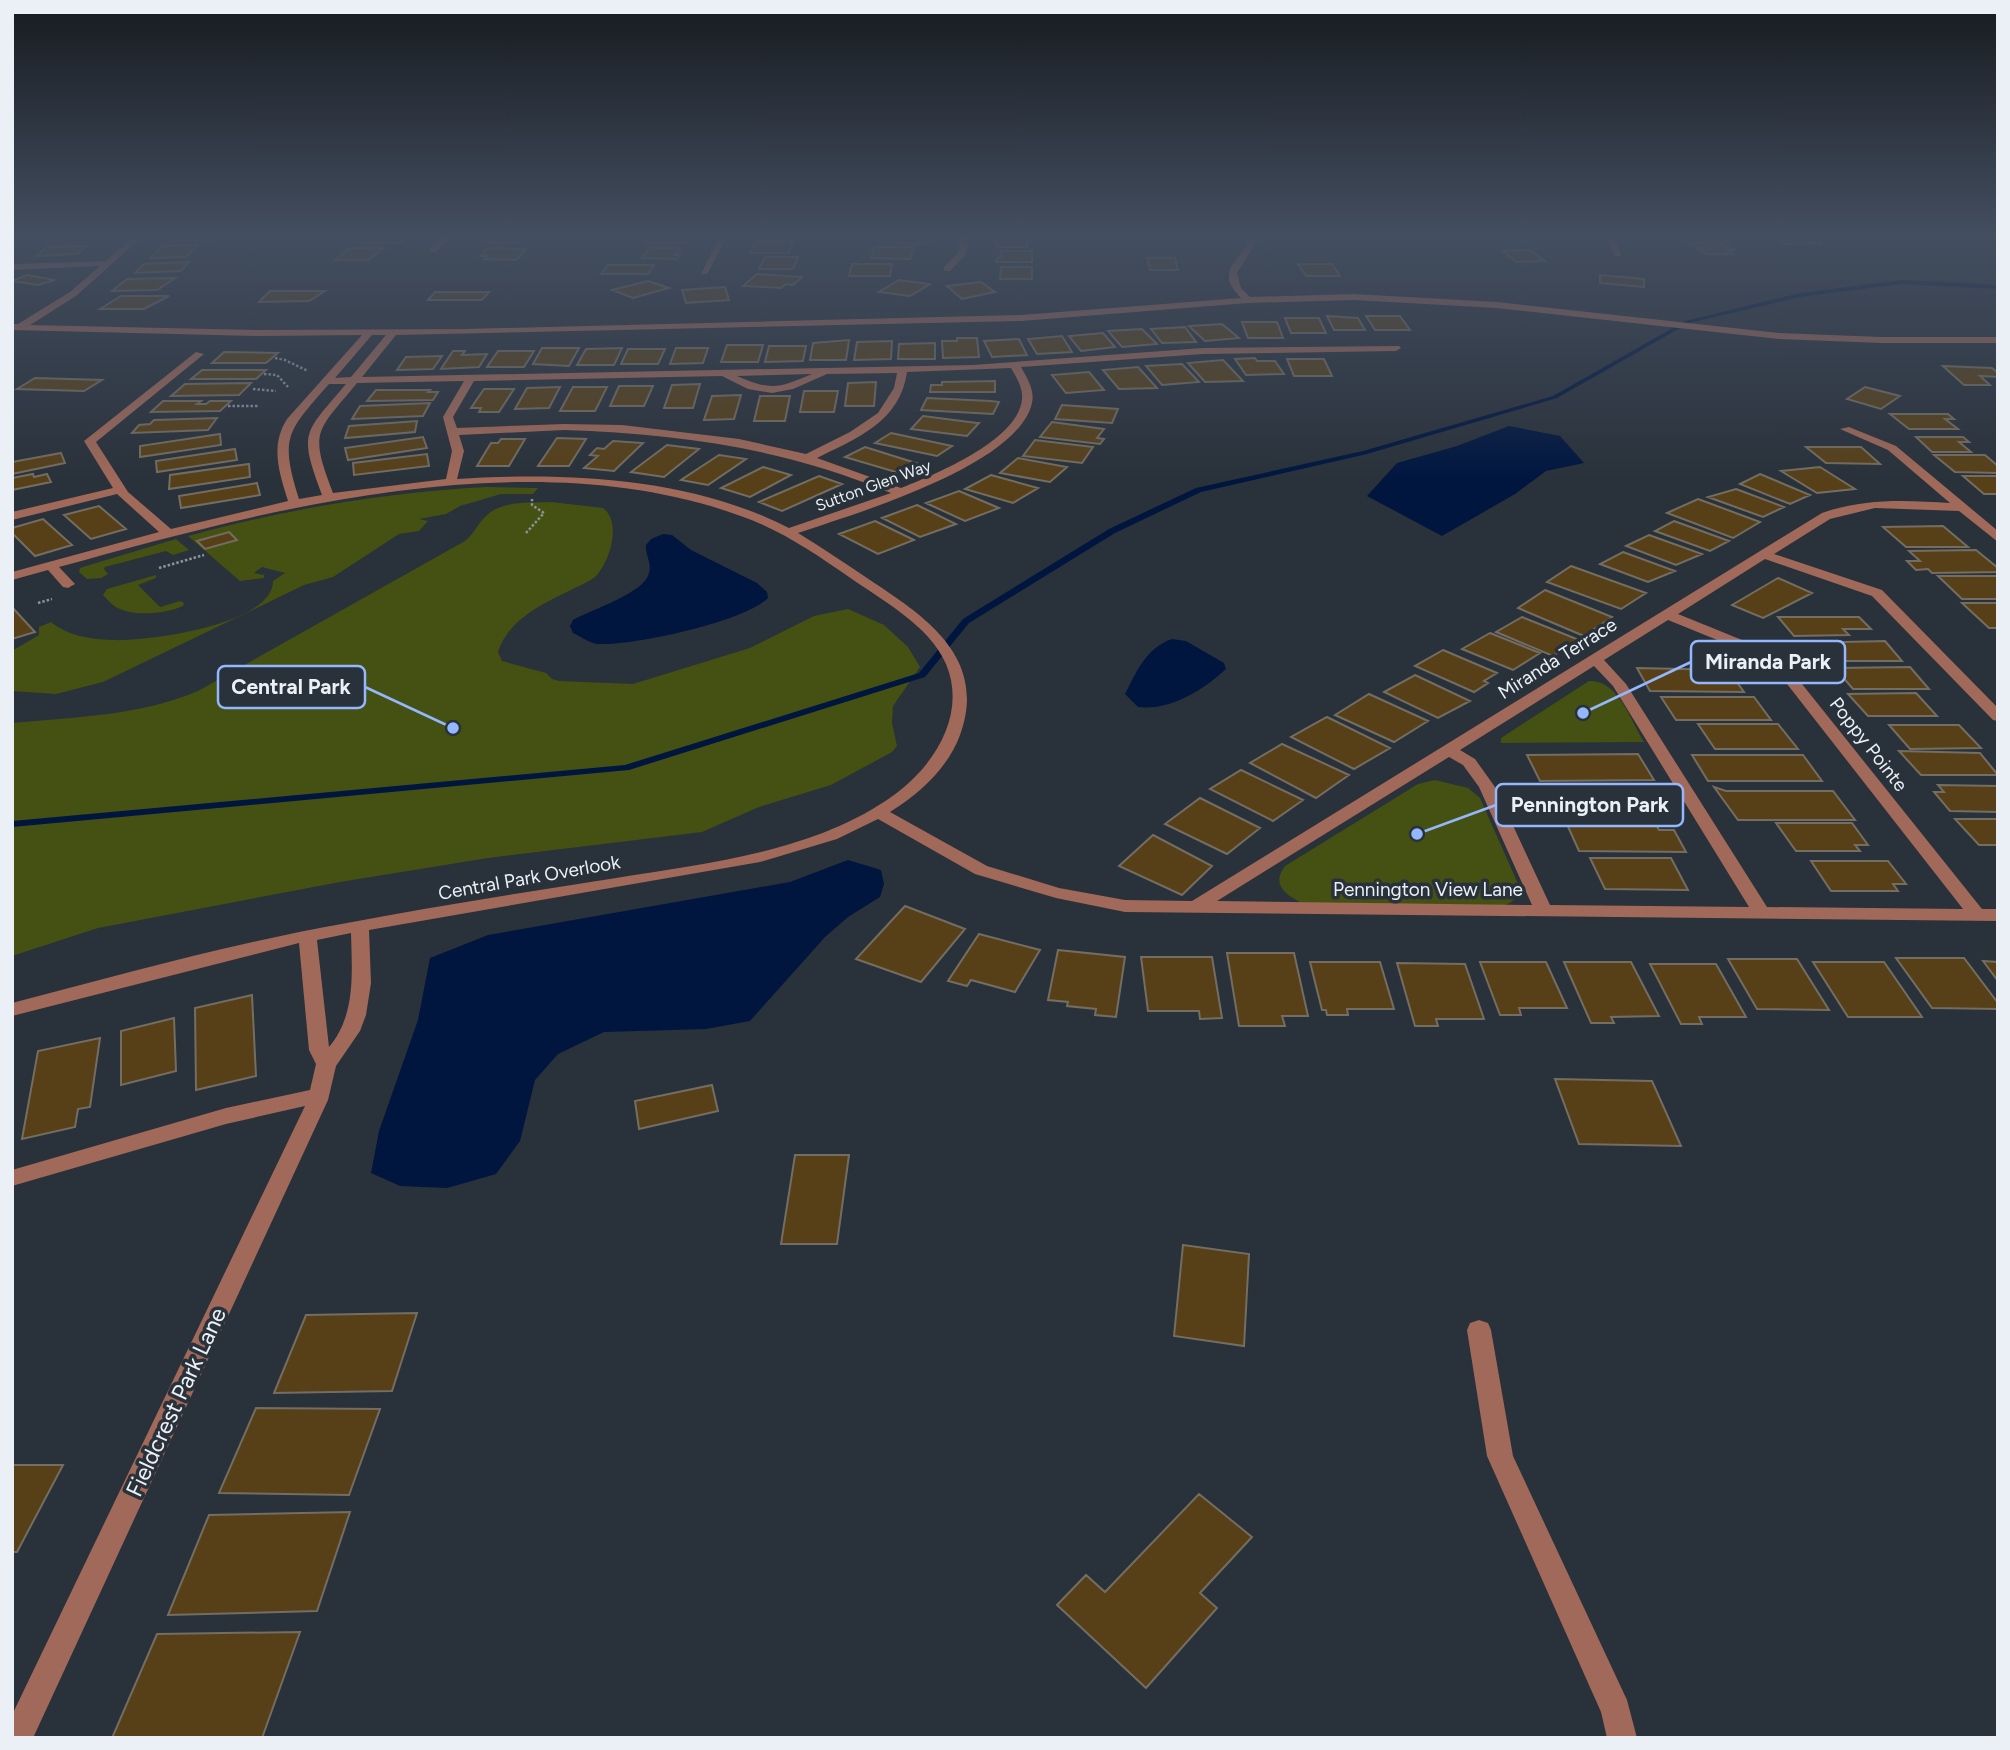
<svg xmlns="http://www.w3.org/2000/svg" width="2010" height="1750" font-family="Figtree,sans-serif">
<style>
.green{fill:#455112}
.water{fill:#00163f}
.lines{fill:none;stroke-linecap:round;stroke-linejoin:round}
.stream{fill:#00163f;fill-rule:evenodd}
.building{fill:#574018;stroke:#746d61;stroke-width:2}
.path{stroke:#8c939b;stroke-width:2.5;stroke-dasharray:2.5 2;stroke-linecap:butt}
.minor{fill:#a06959;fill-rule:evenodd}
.labels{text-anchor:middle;stroke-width:7;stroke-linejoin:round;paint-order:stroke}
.far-street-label{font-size:16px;fill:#eaf0f6;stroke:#29313a}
.street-label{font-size:19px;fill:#eaf0f6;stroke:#29313a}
.near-street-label{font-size:23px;fill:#eaf0f6;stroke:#29313a}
.leader{fill:none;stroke:#94b7fd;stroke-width:2.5}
.callout-dot{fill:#94b7fd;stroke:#29313a;stroke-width:2.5}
.callout{fill:#29313a;stroke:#94b7fd;stroke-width:2.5}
.callout-label{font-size:21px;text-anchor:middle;font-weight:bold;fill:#eaf0f6}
</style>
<rect width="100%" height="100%" fill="#29313a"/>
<!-- green -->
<path class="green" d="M485 487 538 488 533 494H501L460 506 446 514 419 519 428 521 419 531 399 534 333 577 304 585 103 682 56 694 12 691V651L39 635V627L51 622C68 636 90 639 112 640 146 642 273 625 273 581L285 573 262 567 254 573 264 575V578L240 581 188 536C286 509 383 493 485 487Z
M551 502 603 508C622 522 610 562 595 577 589 582 578 586 571 590 542 604 509 619 498 652L502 661 546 673 552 679 559 681 633 684 750 648 814 616 848 609 884 625 908 647 920 667 893 706 892 723 897 746 892 752 831 785 759 807 702 832 488 858 340 882 98 928 12 956V723C75 717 139 716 198 691L465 541C475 533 477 524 486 516 502 500 530 503 551 502Z
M176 539 189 550 173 555 166 551 105 567 104 569 108 574 101 578 87 579 79 572 80 568 86 566Z
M156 575V578L138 585 160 607 180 601 184 603 183 606C166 614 132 617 116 607 111 604 107 599 103 595L107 589Z
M1589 681C1618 679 1631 721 1644 742L1501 743V738Z
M1435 780 1468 788 1480 798 1519 886C1520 897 1511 903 1502 907L1302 903C1285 895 1271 884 1285 866L1418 784Z"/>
<!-- water -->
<path class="water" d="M1509 426 1560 436 1584 463 1546 471 1515 494 1442 536 1367 496 1397 463 1457 446Z
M663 534 672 535 691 550 757 583 767 592 768 598C744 622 631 646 597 644 589 643 580 636 573 633L570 626 573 620C590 610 645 593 649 573 652 564 645 554 646 545L651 539Z
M1172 639 1186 641 1224 663 1226 669C1203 690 1170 711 1138 707L1125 694C1137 671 1146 648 1172 639Z
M848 860 881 870 884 884 880 897 848 917 825 937 750 1021 706 1029 604 1032 558 1054 535 1080 520 1141 496 1174 447 1188 400 1186 371 1173 379 1131 418 1020 430 958 488 935 790 882Z"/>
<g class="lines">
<!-- stream -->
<path class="stream" d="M1902 280 1998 285V289L1902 284 1800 297 1689 323 1557 398 1367 454 1201 492 1115 533 969 623 925 677 629 770 12 827V821L625 765 919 673 963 619 1109 529 1196 488 1363 451 1553 396 1685 321 1800 293Z"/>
</g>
<!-- building -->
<path class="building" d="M178 236H216L209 241H171Z
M371 236H411L399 243H363Z
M493 236H524L517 243H487Z
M644 236H688L685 243H647L649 240H642Z
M891 236H929L927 244 889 243Z
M997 236H1027V247H996Z
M1812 236 1824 243 1787 244 1775 238Z
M756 242H793L789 253H750Z
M1688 243H1720L1735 250H1728L1733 254H1707Z
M198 245 186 257 151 258 162 246Z
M87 246 77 254 36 256 47 247Z
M875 247H914L910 259 871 258Z
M350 248H383L369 260H335Z
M488 248 526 249 516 260 484 259 488 256H481Z
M650 248H680L675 255H680L677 259 642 258Z
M1529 250 1545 261 1517 262 1502 251Z
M1001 251H1032V262H996L997 258H1000Z
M765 257H798L793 269H759Z
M1147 258H1175L1178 270H1150Z
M189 262 181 271 135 273 144 264Z
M852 264H892L890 276H849Z
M1298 264H1332L1340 276H1306Z
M608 265H654L648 274H601Z
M1001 267H1032V279H1000Z
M757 274 802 277 793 285 786 284 781 288 743 286Z
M27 275 55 280 38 285 12 281Z
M1600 275 1644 279V287L1600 283Z
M175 278 157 290 112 291 127 279Z
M899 280 930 284 910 296 879 292Z
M648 281 669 288 633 298 612 290Z
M981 282 995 292 962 299 947 286Z
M725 287 729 300 686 303 682 290Z
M270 291H325L309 301 259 302Z
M435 292H489L482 300H428Z
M121 296H169L144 309H100Z
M1327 316 1358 318 1365 330H1334Z
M1366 316H1400L1410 330H1375Z
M1285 318H1319L1326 333H1291Z
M1242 322H1277L1283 338H1248Z
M1222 324 1239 338 1205 341 1189 326Z
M1185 327 1196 342 1162 343 1151 329Z
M1142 329 1157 344 1122 347 1108 331Z
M1103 333 1115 347 1081 351 1069 336Z
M1062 336 1072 352 1037 354 1028 339Z
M957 338H977L979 357 943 358 942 341H957Z
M1019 339 1027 355 992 357 984 341Z
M849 340 846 360H810L813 343Z
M892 341 891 359 854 360 857 342Z
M935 343V359H898L899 344Z
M727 345H763L758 362H721Z
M769 346H806L803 361 765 362Z
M542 348H579L569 366 533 364Z
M622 348 614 365H577L586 349Z
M676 348H708L703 363 670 364Z
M628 349H665L658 364H621Z
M453 351H465L462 355 487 354 479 367 441 369Z
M498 351H534L524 367H487Z
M224 352 278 353 266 363H212Z
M442 356 433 369 397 370 406 357Z
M1255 358 1257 361H1275L1284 374 1246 375 1235 359Z
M1287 359H1324L1332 376H1294Z
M1223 360 1243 381 1205 382 1188 363Z
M1182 364 1199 382 1162 385 1146 366Z
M1943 366 1992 368 1998 373V377L1980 376 1990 385H1964Z
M1138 367 1157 388 1119 389 1103 370Z
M202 370H266L256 379H191Z
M1089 372 1104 390 1066 393 1052 375Z
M35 378 102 380 84 391 17 389Z
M995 381V392H930L931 385H942V382Z
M876 382 874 406H845L848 383Z
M251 383 239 395 171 396 185 384Z
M700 384 693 408H664L672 385Z
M619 386H653L644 406H610Z
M560 387 549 408 515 409 527 388Z
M573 387H607L595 411H560Z
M1865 387 1900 396 1881 409 1847 399Z
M484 389H514L499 412H479L481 408H471Z
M376 390H430L428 392H438L433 400 367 401Z
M804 391H838L834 412H800Z
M741 395 734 419 704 420 712 396Z
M760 396H790L785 421H754Z
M927 398 991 401 999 402 993 414 921 410Z
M163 401H201L197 404H206L210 401H231L220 411 151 412Z
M430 403 423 416 352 419 360 406Z
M1062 405 1118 409 1112 423 1055 419Z
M1890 414H1948L1954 419H1945L1958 429H1909Z
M923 416 977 423H979L967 436 911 429Z
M217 418 208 430 132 433 139 425 150 424 154 420Z
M417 421 415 432 345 438 349 426Z
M1052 422 1104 429 1097 438 1104 439 1100 444 1040 437Z
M891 433 952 446 937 456 875 443Z
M220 434 221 445 140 457V446Z
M423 437 427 448 348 460 345 448Z
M1916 437H1963L1969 442H1959L1971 452H1932Z
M557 438 586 439 569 466H538Z
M501 439H525L509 466H477L491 443H498Z
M1035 440 1093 447 1082 463 1023 456Z
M613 441 643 443 614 471 584 468 598 456 590 455 597 448 604 449Z
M667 445 699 449 664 477 631 472Z
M865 447 919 464 899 473 845 457Z
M1806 447H1861L1880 464 1826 463Z
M235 449 237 460 157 472 156 461Z
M61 453 65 463 12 474V462Z
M427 454 429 466 354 475 353 463Z
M719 455 746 459 708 485 681 480Z
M1934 455H1985L1998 466V473L1955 472Z
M1018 458 1067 467 1050 482 1000 473Z
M249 464 250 477 169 489 170 475Z
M763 467 791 475 750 497 721 488Z
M1820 467 1855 489 1817 493 1781 471Z
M33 474 34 477 47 474 51 482 12 490V478Z
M1760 474 1810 495 1790 504 1740 484Z
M991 475 1038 488 1013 503 965 489Z
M819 476 842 484 782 511 759 502Z
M1963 476H1998V494H1984Z
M257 483 260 495 181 508 179 496Z
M1736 489 1784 507 1763 517 1708 497Z
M959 491 999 508 965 521 926 503Z
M1698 499 1760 522 1733 538 1667 513Z
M917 505 956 524 920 537 882 518Z
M99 506 126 529 91 539 64 515Z
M43 519 72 545 35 556 12 533V528Z
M875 521 914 540 878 554 839 534Z
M1674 521 1729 541 1710 551 1655 531Z
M1943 526 1968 547H1906L1883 527Z
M229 532 237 540 205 549 197 541Z
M1649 535 1702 554 1676 565 1626 546Z
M1976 550 1998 568V572L1932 573 1928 569 1916 570 1907 561H1920L1909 551Z
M1623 552 1675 571 1648 582 1600 564Z
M1571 566 1646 593 1621 609 1547 582Z
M1938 576H1998V599H1962Z
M1778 578 1812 593 1763 618 1732 605Z
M1545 590 1612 617 1584 636 1518 608Z
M1962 603H1998V628H1989Z
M12 607 22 618 35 632 12 639Z
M1522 617 1579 640 1553 656 1496 632Z
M1778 617H1859L1871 629H1843L1849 635 1794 636Z
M1490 633 1540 653 1513 670 1462 649Z
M1885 641 1902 661H1825L1804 643Z
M1443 650 1497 673 1484 681 1488 683 1474 692 1415 666Z
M1910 667 1929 689H1853L1835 668Z
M1637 668 1728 670 1744 692 1650 691Z
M1415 675 1470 701 1438 718 1384 692Z
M1916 693 1937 716H1868L1848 694Z
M1369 694 1428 721 1394 742 1335 715Z
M1661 697H1754L1771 720H1676Z
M1327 717 1390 748 1354 769 1291 737Z
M1698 724H1778L1798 749H1715Z
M1889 725H1959L1981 748 1910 749Z
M1282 744 1349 775 1316 798 1250 763Z
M1899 751 1980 753 1998 775H1921Z
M1638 754 1654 780 1540 781 1527 755Z
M1692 755H1803L1822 781H1708Z
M1241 770 1303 800 1273 821 1210 789Z
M1938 785 1998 786V812L1950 811 1934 792H1944Z
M1714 787 1726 791H1833L1855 820H1738Z
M1200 798 1260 828 1227 854 1165 824Z
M1955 819H1998V845H1979Z
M1565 820 1654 821 1659 830H1674L1686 852 1579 851Z
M1776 823H1852L1868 845H1855L1860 851H1796Z
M1153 835 1212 866 1182 895 1119 866Z
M1590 858H1671L1688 890 1605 889Z
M1811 861H1888L1906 884H1893L1898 891H1831Z
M905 906 965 929 921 982 856 959Z
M979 934 1040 950 1015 992 971 980 967 986 948 981Z
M1058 950 1125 957 1116 1017 1095 1015 1096 1009 1067 1006 1068 1002 1048 1000Z
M1227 953H1294L1308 1016H1282L1285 1026H1239Z
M1141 957H1212L1222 1018 1200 1019 1199 1011H1148Z
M1896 958H1964L1998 1003V1009L1932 1008Z
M1728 959H1797L1829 1010 1757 1009Z
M1983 961 1998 962V981Z
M1310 962H1380L1394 1009H1347L1348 1015H1327L1326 1010H1322Z
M1480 962H1546L1567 1008H1519L1521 1015H1500Z
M1564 962H1631L1659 1016 1611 1017 1614 1023H1591Z
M1813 962H1884L1922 1017H1848Z
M1397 963 1465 964 1484 1019H1436L1438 1026H1415Z
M1650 964H1716L1746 1017H1699L1702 1024H1681Z
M252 995 256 1076 196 1090 195 1008Z
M174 1018 176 1071 121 1085V1031Z
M100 1038 90 1107 78 1109 75 1127 22 1139 38 1051Z
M1555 1079 1652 1081 1681 1146 1579 1144Z
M712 1085 718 1111 639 1129 635 1101Z
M795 1155H849L837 1244H781Z
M1183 1245 1249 1254 1244 1346 1174 1336Z
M417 1313 392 1391 274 1393 306 1315Z
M256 1408 380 1409 349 1495 219 1493Z
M12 1465H63L17 1552H12Z
M1199 1494 1252 1537 1200 1593 1217 1608 1146 1688 1057 1605 1086 1575 1105 1592Z
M350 1512 317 1611 168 1615 209 1515Z
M300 1632 262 1738H112L157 1634Z"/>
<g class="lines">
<!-- path -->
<path class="path" d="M275 358 285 360 308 371
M264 374 277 375 288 387
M253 389 276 391
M228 406H258
M526 533 544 513 532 505V499
M159 568 204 555
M38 603 52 599"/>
<!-- minor -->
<path class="minor" d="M134 236H143L76 296 30 325 258 330 464 329 1021 315 1241 298C1213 270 1240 262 1252 236H1260L1237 273 1241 288 1250 297 1354 294 1497 302 1779 333 1882 337H1998V343H1882L1779 339 1497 308 1354 300 1248 303 1021 321 396 335 362 377 973 365 1203 348 1399 346 1401 348 1396 351 1203 354 1021 367C1027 378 1035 390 1032 403 1018 466 854 514 798 533 823 548 846 564 870 580 926 617 988 658 960 735 948 768 919 794 890 812L987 866 1059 888 1125 900 1192 901 1822 513C1864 498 1906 500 1950 503L1888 450 1840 429 1849 427 1896 446 1998 531V542L1959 511 1875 508 1830 519 1774 554 1882 590 1998 708V721L1993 720 1872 596 1765 559 1678 614 1747 642 1790 669 1982 909H1998V921L1125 912 1056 898 975 874 878 819 837 839 760 862 369 930 371 983 366 1015 360 1031 336 1066 328 1100 33 1738H12V1715L305 1106 226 1124 12 1186V1170L226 1108 310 1090 316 1064 309 1050 299 943 12 1016V1003C123 974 234 943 347 923 436 906 526 892 616 878 711 862 815 852 894 795 935 765 967 714 946 664 929 625 883 601 849 577 819 556 788 535 754 521 539 436 272 508 59 567L75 584 68 588 63 587 48 570 12 580V572L159 532 117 494 12 520V512L113 488 84 441 196 352 204 354 96 442 128 492 171 529 288 501C279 472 270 446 287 419L362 335 258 336 12 330V324H18L70 292 100 266 12 270V264L106 261ZM372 335H386L351 377 335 378ZM1011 368C1017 378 1023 388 1022 399 1019 440 934 475 901 488L817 458C857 438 900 422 907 372ZM897 373 894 388 878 413 850 432 806 454 739 439 622 425 564 424 457 428 453 417 474 381 722 376 748 389 772 393 793 389 827 374ZM812 374C779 388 771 391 737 376ZM464 381 443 417 452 451 446 479 333 493C309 430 316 433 357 383ZM329 384H346C304 434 298 431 322 495L299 499C279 436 288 431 329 384ZM564 430C680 434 783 448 891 493L789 528C689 477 567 472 457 479L464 451 459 435ZM1668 620 1737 648 1780 675 1963 909 1767 907 1626 684 1604 660ZM1594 666 1613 686 1749 907 1550 905 1495 787 1475 759 1460 750ZM1449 757 1463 765 1479 787 1532 905 1217 901ZM351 933C352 973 356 1015 329 1047L317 940Z
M443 236H452L436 252H430V248Z
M720 236H728L707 274H701Z
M961 236H969L966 254 950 271H944V267L958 253Z
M1606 236H1614L1621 256H1615Z
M1479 1320 1488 1323 1491 1330 1513 1456 1627 1700 1637 1738H1607L1601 1712 1487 1456 1467 1330 1470 1323Z"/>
</g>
<!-- sky -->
<linearGradient id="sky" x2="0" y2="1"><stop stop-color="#171b20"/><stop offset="0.49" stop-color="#434e60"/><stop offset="1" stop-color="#434e60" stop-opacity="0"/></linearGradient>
<rect width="2010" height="481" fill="url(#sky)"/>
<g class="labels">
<!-- far-street labels -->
<g class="far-street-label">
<text transform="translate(873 485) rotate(-20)" y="6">Sutton Glen Way</text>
</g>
<!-- street labels -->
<g class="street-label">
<text transform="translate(1557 658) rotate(-32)" y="7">Miranda Terrace</text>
<text transform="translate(1869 744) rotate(52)" y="7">Poppy Pointe</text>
<text transform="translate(529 877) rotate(-10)" y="7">Central Park Overlook</text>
<text x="1428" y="896">Pennington View Lane</text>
</g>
<!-- near-street labels -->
<g class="near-street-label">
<text transform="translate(176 1402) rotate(-65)" y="8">Fieldcrest Park Lane</text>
</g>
</g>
<!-- callouts -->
<path class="leader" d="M1583 713L1691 662M453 728L365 687M1417 834L1496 805"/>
<g class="callout-dot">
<circle cx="1583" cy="713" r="7"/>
<circle cx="453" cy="728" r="7"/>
<circle cx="1417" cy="834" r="7"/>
</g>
<g class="callout">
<rect x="1691" y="641" width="154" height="42" rx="7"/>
<rect x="218" y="666" width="147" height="42" rx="7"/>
<rect x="1496" y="784" width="187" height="42" rx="7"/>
</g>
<g class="callout-label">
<text x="1768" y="669">Miranda Park</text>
<text x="291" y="694">Central Park</text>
<text x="1590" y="812">Pennington Park</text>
</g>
<!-- border -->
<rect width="2010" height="1750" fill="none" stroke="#eaf0f6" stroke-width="28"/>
</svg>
